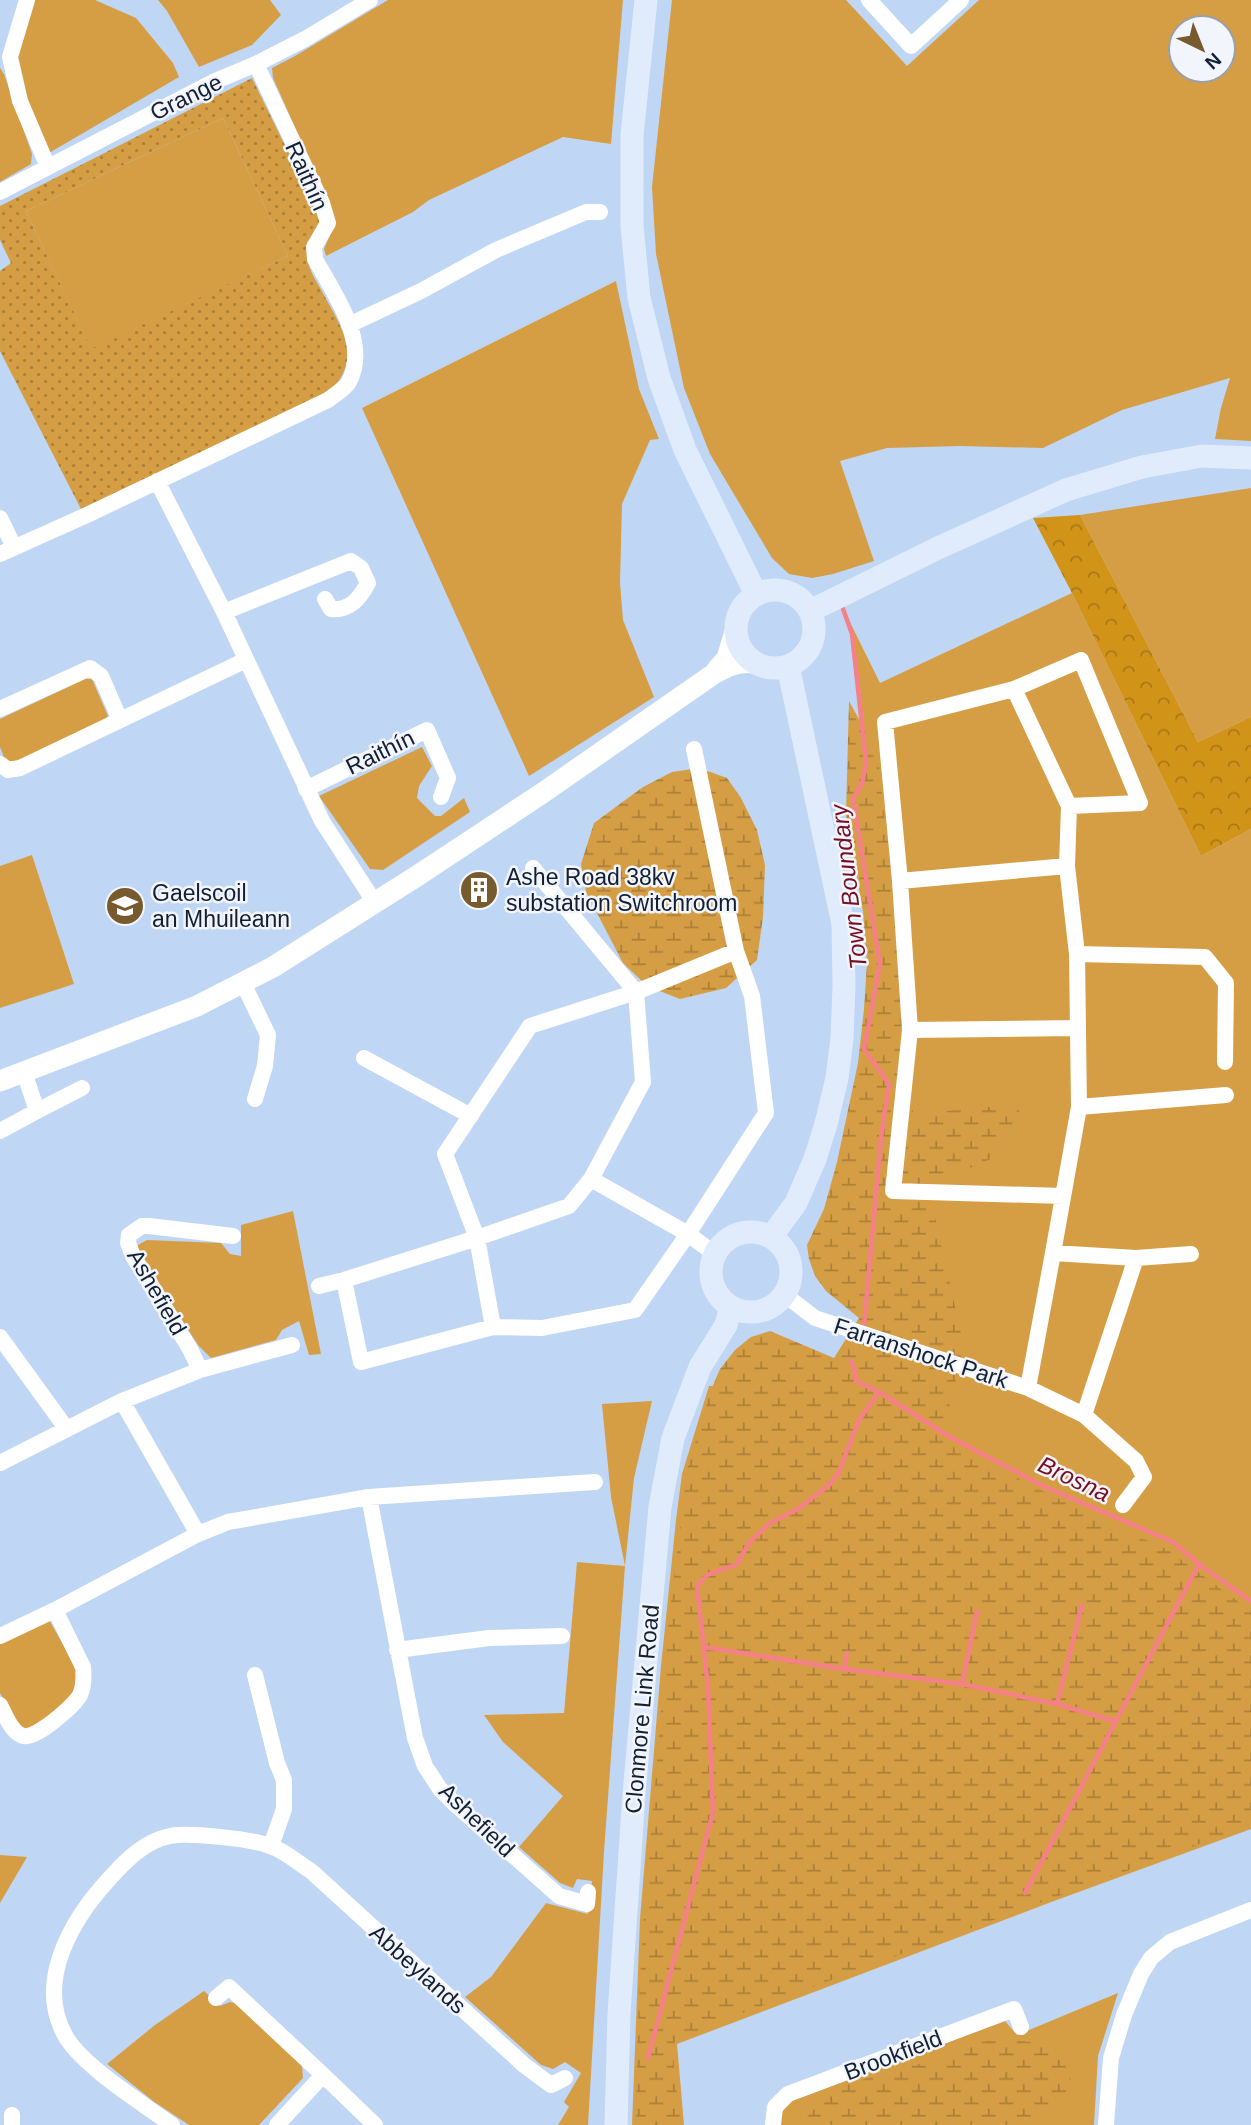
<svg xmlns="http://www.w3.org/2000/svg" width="1251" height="2125" font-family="Helvetica,sans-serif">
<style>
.green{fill:#d59e44;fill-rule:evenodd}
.forest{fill:url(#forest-crowns)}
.wetland{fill:url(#wetland-marsh)}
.park{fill:url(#park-dots);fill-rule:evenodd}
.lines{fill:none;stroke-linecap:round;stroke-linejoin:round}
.stream{stroke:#f58088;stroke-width:4.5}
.minor{stroke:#fff;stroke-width:16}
.tertiary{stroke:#fff;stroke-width:21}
.secondary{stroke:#e0ecfb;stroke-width:23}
.labels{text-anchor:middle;stroke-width:5;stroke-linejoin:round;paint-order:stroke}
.street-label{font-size:23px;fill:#132033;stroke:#f2f5fb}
.poi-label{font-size:23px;fill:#132033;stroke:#f2f5fb;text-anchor:start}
.water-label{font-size:24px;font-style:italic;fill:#780e24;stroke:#f2f5fb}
</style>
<defs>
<pattern id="forest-crowns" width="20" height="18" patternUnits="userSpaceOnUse" patternTransform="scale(1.75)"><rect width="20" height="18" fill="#d29319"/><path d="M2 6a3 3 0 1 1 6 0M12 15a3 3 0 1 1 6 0" fill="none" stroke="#a97817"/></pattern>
<pattern id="wetland-marsh" width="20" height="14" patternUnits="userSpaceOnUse" patternTransform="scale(1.75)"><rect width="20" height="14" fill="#d59e44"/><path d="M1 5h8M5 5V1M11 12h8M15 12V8" fill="none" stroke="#ac8039"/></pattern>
<pattern id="park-dots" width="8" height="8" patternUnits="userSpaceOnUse" patternTransform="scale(1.75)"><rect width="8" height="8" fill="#d59e44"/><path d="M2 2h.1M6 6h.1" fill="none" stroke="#ac8039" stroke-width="1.8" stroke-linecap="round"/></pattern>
</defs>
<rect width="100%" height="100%" fill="#c0d6f5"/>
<!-- green -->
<path class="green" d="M26 0H95L136 18 173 63 179 77 49 153 12 70Z
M158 0H270L281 15 252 45 199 67 167 11Z
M388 0H623L611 144 563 137 429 200 413 212 326 256 324 249 334 226 332 211 273 78 272 68 295 56Z
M672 0H846L907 66 979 0H1251V441L1215 439 1221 408 1230 378 1122 410 1043 448 960 446 887 448 840 461 874 561 833 574 812 578 789 574 772 558 710 454 684 388 656 254 652 187ZM1181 28H1223V70H1181Z
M0 68 4 74 32 154 31 164 0 182Z
M223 118 288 256 91 350 26 211Z
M616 281 639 389 659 439 650 440 622 504 620 583 623 620 654 697 529 776 362 408Z
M1251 488V717L1198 742 1080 515Z
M1072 593 1201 856 1251 829V1829L1054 1901 677 2044 684 2125H632L640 1919 661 1666 676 1520 682 1474 709 1386 854 1383 864 1327 880 963 866 762 852 634 842 606 880 683Z
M85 679H92L108 716 104 721 15 762 5 760 0 747V719Z
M422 747 432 766 419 786 417 798 435 816H441L464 798 470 812 383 870 370 869 319 796Z
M32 855 74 984 0 1008V866Z
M293 1211 321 1354 309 1355 299 1321 282 1330 276 1340 211 1358 198 1345 138 1251V1245L147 1240 221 1243 230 1254 241 1256V1225Z
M652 1401 634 1478 625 1566 604 1852 588 2125H558L569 2107 564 2102 581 2073 565 2062 553 2069 541 2065 465 1997 491 1977 546 1903 588 1914 592 1881 577 1879 573 1888 560 1883 519 1847 563 1796 503 1742 484 1715 564 1713 577 1562 625 1566 611 1497 602 1404Z
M48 1618 78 1671 75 1694 30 1731 21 1728 0 1693V1641Z
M0 1855 27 1857 0 1903Z
M204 1991 220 2006 230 2002 237 2004 302 2066 303 2078 259 2125H189L153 2101 107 2064 155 2025Z
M1118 1993 1098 2056 1094 2125H781V2114L789 2102 1005 2021 1017 2035Z"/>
<!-- forest -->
<path class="forest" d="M1080 515 1198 742 1251 717V829L1201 856 1072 593 1033 518Z"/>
<!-- wetland -->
<path class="wetland" d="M849 701 878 754 885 822 907 963 913 1114 1023 1104 993 1158 928 1186 964 1346 942 1437 1034 1487 1168 1550 1251 1611V1825L715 2023 675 2041C670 2067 680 2098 680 2125H636L638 2020 643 1927 669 1619 687 1469 711 1390 720 1369 735 1350 751 1337 770 1331 834 1358 859 1318 826 1291 815 1276 809 1259 807 1245 824 1209 837 1162 858 1063 864 1009 867 963 863 912 846 815Z
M699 768 727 778 741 798 757 830 765 865 763 917 757 960 726 988 680 999 647 986 623 963 586 892 581 864 594 823 643 787 672 772Z
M1002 2039 1059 2045 1071 2075 1067 2095 1047 2116 1010 2125H805L806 2118 832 2090 891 2070 934 2061 973 2043Z"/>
<!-- park -->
<path class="park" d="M252 78 321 219C317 230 308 244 307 255 307 266 314 277 319 286 338 322 367 357 328 393L81 509 0 351V271L11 263 0 240V206ZM223 118 288 256 91 349 26 211Z"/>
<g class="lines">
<!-- stream -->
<path class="stream" d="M842 606 852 634 866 762 862 784 853 798 880 964 864 1049 889 1084 881 1137 864 1327
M851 1361 854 1368 856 1381 879 1392 950 1437 1045 1487 1173 1542 1204 1568 1251 1601
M704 1647 844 1669 962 1684 1057 1704 1114 1721
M844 1669 847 1653
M962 1684 977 1612
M1057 1704 1082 1605
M1025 1893 1199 1564
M648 2058 713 1812 708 1687 697 1586 707 1575 737 1564 749 1543 770 1523 798 1509 830 1484 838 1474 859 1420 879 1392"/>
<!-- minor -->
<path class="minor" d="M27 0 10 57 20 101 48 167
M869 0 911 46 961 0
M0 192 213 82 256 64 305 39 370 0
M349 325 421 291 496 250 586 212H600
M157 481 224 612 322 821 375 903
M0 518 14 547
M0 554 87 515 328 400C334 395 345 389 349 382 370 342 334 294 315 259L314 247 328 223 322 203 256 64
M224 612 351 561 361 568 368 583C360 598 350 611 331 609L325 599
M1014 689 1069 806 1067 866
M0 709 90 668 101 676 120 720
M694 749 736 951
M0 764 8 770 20 768 246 660
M306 789 427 730 448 778 441 797
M900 881 885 722 1014 689 1081 660 1140 803 1069 806
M736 951 752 996 766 1113 688 1234 635 1310 542 1328 493 1327 477 1238 569 1206 591 1179 643 1082 636 992Z
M1077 954 1067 866 900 881 910 1030 1078 1028
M243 983 268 1035 265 1066 255 1099
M910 1030 893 1191 1063 1196
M364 1058 471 1116
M1079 1107 1077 954 1205 957 1226 983 1225 1062
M37 1111 82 1088
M0 1131 37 1111 24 1072
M591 1179 688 1234 715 1254
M1053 1253 1079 1107 1226 1095
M319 1286 344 1280
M785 1295 815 1318 1028 1388 1084 1415 1136 1461 1144 1477 1123 1505
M493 1327 361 1362 344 1280 477 1238 445 1154 530 1026 636 992 533 868
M0 1337 66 1428
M200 1370 190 1349 133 1256 128 1243 129 1235 142 1226H149L233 1236
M1028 1388 1053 1253 1136 1258
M122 1401 198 1534 228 1522 369 1497 595 1482
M1084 1415 1136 1258 1191 1254
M0 1463 122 1401 200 1370 292 1345
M369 1497 415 1738 425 1766 440 1789 456 1805 559 1896 587 1904 588 1892
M0 1636 55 1610 198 1534
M397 1650 489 1638 562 1636
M255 1675 277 1763 284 1780V1809L271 1846
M0 1705C6 1716 11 1732 23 1736 35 1740 74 1706 80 1695 84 1686 84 1677 83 1667L55 1610
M216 1998 229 1987 323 2075
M12 2115V2125
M172 2125C142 2103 84 2067 66 2037 34 1982 72 1919 110 1878 126 1860 145 1841 170 1836 188 1832 252 1839 270 1846 284 1850 298 1863 311 1871L524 2065 551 2085 565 2078
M277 2125 323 2075 375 2125
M773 2125 775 2107 788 2094 1014 2009 1021 2027
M1106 2125 1111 2058 1124 2015 1141 1974 1151 1958 1170 1942 1251 1910"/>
<!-- tertiary -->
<path class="tertiary" d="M716 671 727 658 735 632
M0 1081 197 1006 273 967 417 876 544 792 715 673C728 666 738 661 754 663"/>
<!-- secondary -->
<path class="secondary" d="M646 0 632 135V226L639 298 659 378 685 450 756 594
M736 629a39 39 0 1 1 78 0a39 39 0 1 1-78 0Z
M810 611 938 548 1066 490 1142 467 1202 456 1251 458
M711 1272a40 40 0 1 1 80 0a40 40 0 1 1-80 0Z
M771 1237 796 1203 815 1159 826 1124 837 1078 842 1039 844 986 843 924 788 666
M616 2125 619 2014 634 1794 660 1507 673 1438 700 1367 726 1325 731 1307"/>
</g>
<!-- icons -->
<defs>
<symbol id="building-disc" viewBox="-11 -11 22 22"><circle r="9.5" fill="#775b2e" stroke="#f2f5fb"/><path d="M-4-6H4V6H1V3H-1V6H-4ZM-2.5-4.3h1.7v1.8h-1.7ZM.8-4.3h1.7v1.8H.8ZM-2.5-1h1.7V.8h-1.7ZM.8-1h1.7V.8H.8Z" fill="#fff"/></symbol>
<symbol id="school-disc" viewBox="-11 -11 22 22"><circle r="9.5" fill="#775b2e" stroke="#f2f5fb"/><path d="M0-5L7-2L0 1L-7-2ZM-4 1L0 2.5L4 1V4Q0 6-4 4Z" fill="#fff"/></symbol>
</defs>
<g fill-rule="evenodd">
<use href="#building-disc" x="457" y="868" width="44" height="44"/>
<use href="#school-disc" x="103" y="884" width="44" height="44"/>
</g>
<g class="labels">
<!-- street labels -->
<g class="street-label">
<text transform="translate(186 97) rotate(-26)" y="8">Grange</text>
<text transform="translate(307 176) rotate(66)" y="8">Raithín</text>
<text transform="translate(380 752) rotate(-26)" y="8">Raithín</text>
<text transform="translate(157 1292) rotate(60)" y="8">Ashefield</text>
<text transform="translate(921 1353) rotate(18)" y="8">Farranshock Park</text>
<text transform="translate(642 1709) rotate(-85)" y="8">Clonmore Link Road</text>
<text transform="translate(477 1820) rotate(44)" y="8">Ashefield</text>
<text transform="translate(418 1969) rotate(42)" y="8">Abbeylands</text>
<text transform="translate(893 2055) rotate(-21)" y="8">Brookfield</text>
</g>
<!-- poi labels -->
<g class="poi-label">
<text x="506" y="885">Ashe Road 38kv<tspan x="506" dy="26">substation Switchroom</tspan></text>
<text x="152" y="901">Gaelscoil<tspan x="152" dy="26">an Mhuileann</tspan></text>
</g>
<!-- water labels -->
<g class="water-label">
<text transform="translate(849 887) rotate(-97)" y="8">Town Boundary</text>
<text transform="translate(1074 1479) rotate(25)" y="8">Brosna</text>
</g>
</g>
<!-- north arrow -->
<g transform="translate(1202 49) rotate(137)"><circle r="33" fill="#f2f5fb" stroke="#99a0ab" stroke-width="2"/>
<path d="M0-5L12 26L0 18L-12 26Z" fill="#775b2e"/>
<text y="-10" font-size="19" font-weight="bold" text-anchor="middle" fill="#132033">N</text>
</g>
</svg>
